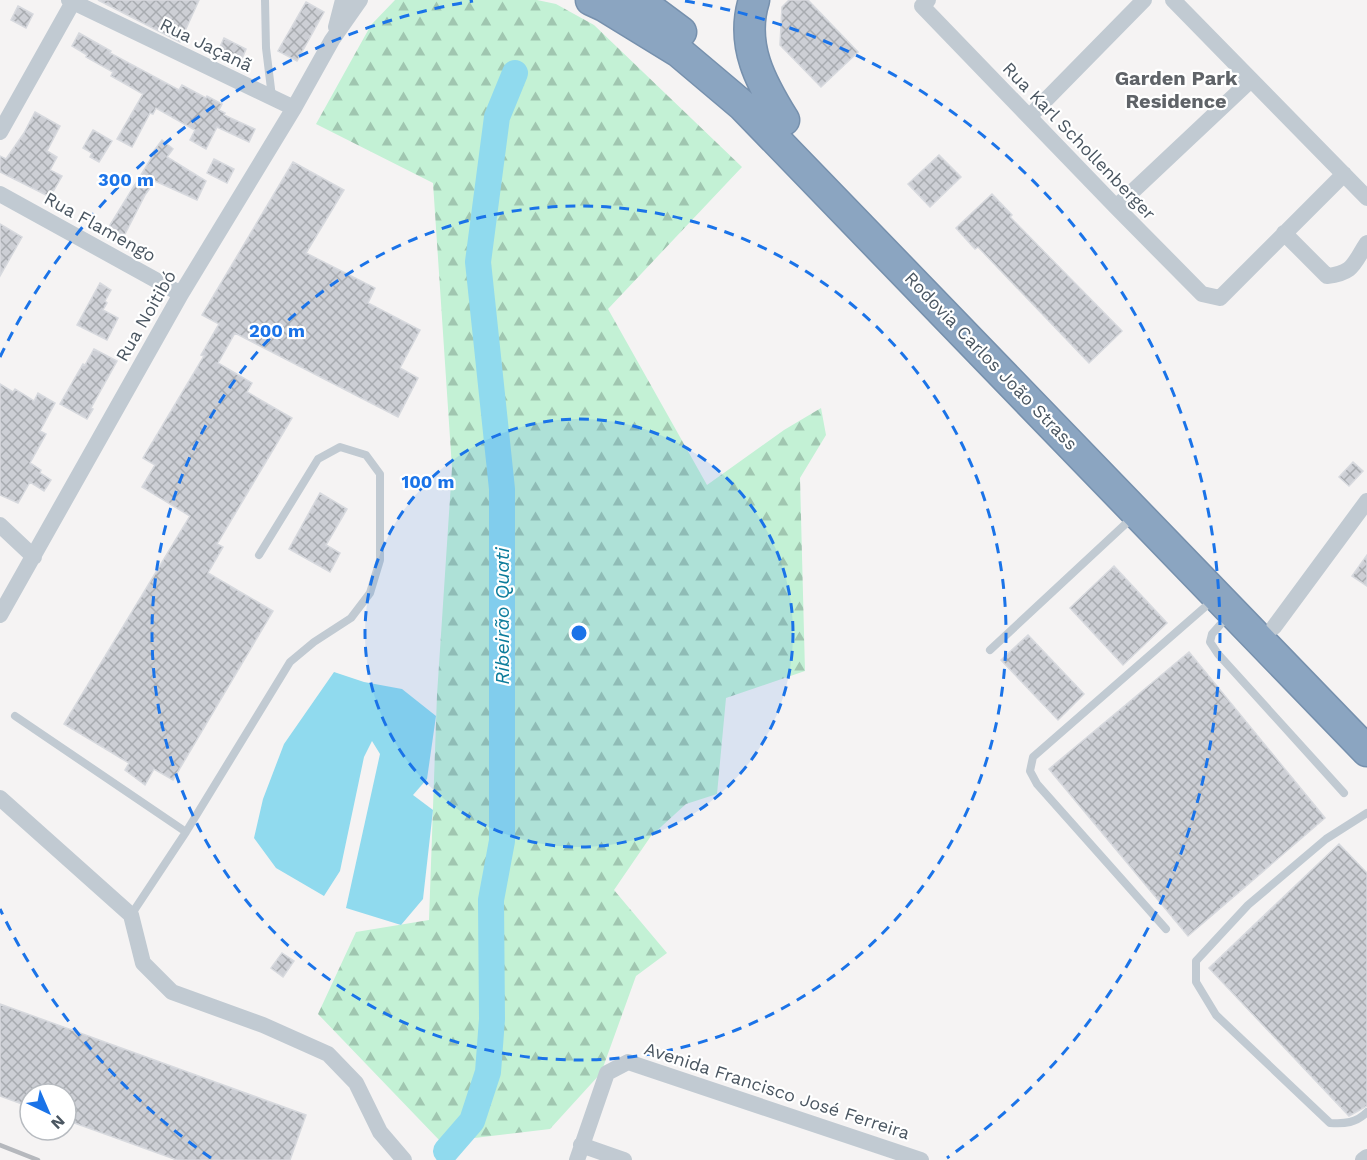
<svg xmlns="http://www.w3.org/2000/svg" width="1367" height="1160" font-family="'Work Sans',sans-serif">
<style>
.forest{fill:url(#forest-firs)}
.water{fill:#90daee}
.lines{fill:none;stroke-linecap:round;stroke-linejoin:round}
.river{stroke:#90daee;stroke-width:26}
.building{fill:url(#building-cross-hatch);stroke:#d7d9de;stroke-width:1.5}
.highway-casing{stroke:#7690ad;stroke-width:33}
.lane{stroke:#c1cad2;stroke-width:8}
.street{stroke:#c1cad2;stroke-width:16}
.highway{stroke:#8ba5c1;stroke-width:30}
.rail{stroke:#b5b8bd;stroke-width:4.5}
.ring{fill:none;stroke:#1a73e8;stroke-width:3;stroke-dasharray:10 8}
.labels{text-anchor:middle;stroke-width:4.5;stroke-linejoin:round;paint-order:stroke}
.street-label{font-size:18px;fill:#4a5661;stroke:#fff}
.neighbourhood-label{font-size:20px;font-weight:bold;fill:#5f6368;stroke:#fff}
.water-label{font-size:20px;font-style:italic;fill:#0c7c9b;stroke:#fff}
.centre{fill:#1a73e8;stroke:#fff;stroke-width:3}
.ring-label{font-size:18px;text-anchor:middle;font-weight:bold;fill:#1a73e8;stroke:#fff;stroke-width:4.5;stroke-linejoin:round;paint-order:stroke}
</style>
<defs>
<pattern id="forest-firs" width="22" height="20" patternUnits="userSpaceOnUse" patternTransform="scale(1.5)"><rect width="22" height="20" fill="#c3f1d5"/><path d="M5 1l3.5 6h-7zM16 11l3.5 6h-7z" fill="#a0c6b0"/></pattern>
<pattern id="building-cross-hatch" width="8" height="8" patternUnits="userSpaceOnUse" patternTransform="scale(1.5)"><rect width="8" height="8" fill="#cdcfd5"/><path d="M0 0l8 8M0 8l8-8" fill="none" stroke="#a8abb0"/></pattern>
</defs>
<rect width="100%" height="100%" fill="#f5f3f3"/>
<!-- forest -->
<path class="forest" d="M395 0H537L556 4 594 25 742 167 608 309 707 485 784 430 821 408 826 435 800 478 805 671 726 698 717 794 686 804 651 836 614 890 667 953 636 976 601 1073 550 1129 441 1142 318 1014 356 932 429 920 437 695 452 468 433 183 316 124 371 25Z"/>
<!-- water -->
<path class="water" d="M334 672 364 682 402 689 436 716 427 779 413 795 433 810 423 899 401 925 346 908 380 754 372 741 364 757 340 871 324 896 276 868 254 838 263 799 284 744Z"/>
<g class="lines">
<!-- river -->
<path class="river" d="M446 1151 472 1121 488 1072 492 1019 491 900 502 841V489L478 262 497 117 515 73"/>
</g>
<!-- building -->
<path class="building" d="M98 0H199L180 42Z
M789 0H808L858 52 821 87 780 45 782 7Z
M306 2 324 12 297 61 278 51Z
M18 6 33 14 26 28 11 20Z
M79 33 111 51 110 53 179 90 182 85 206 98 207 96 222 104 219 110 225 113 224 115 255 129 249 142 217 127 206 149 190 140 195 130 156 108 153 114 150 113 132 147 117 139 143 94 111 76 113 72 86 57 87 55 72 46Z
M224 38 246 49 241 61 219 49Z
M35 112 60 126 47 151 57 157 50 170 62 176 50 197 0 172V156L6 159 24 133Z
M93 130 112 141 99 162 90 157 92 153 83 148Z
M162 140 173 149 167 157 206 181 197 200 155 181 145 195 124 236 110 228V225L152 157 150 156Z
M939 155 961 177 930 207 908 184Z
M214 159 234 169 227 183 207 173Z
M293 162 344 190 306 253 375 288 368 303 420 330 400 368 418 378 398 417 235 333 218 363 252 383 247 392 292 418 217 544 223 547 208 573 273 611 173 780 154 769 145 785 125 770 129 763 64 724 190 516 142 487 155 465 143 458 204 356 201 355 219 324 202 315Z
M992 194 1012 215 1010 217 1122 331 1089 363 978 247 975 249 956 228Z
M0 224 22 237 0 276Z
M100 283 111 290 105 301 107 303 103 310 118 318 107 340 77 325Z
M94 349 117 361 91 408 93 409 87 419 60 404 83 364 85 365Z
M0 384 13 392 15 389 34 401 38 393 55 403 40 431 46 434 30 463 41 470 40 473 51 480 44 491 30 482 18 503 0 495Z
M1353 462 1363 471 1349 486 1339 477Z
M320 493 347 509 326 545 340 553 330 572 289 549Z
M1367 555V586L1352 576Z
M1114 566 1167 623 1123 665 1070 608Z
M1028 635 1084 694 1058 720 1001 660Z
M1189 652 1325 818 1188 936 1049 769Z
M1339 844 1367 873V1106L1349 1116 1209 968Z
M282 953 294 961 283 977 271 968Z
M0 1004 306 1115 290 1160H177L66 1120V1094H30V1107L0 1096Z"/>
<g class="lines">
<defs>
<path id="highway" d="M591 0 604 6 679 52 743 106 1367 751
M638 0 681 32
M754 0C740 45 761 83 784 120"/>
</defs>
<!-- highway casing -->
<use href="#highway" class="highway-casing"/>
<!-- lane -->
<path class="lane" d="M265 0 266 48 272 97
M1228 616 1212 634 1210 642 1218 654 1344 793
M990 650 1133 517
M15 716 186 832
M1367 813 1326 839 1248 905 1196 961V982L1216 1015 1330 1123C1345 1124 1356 1123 1367 1112
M131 915 186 832 290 662 314 642 351 618 370 593 380 560V474L366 455 340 447 318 459 259 555
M1166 929 1037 784 1030 771 1033 757 1213 600"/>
<!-- street -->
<path class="street" d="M69 0 294 108
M928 0 922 6 1116 207 1202 294 1220 298 1344 174
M1173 0 1367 198
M336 27 343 0
M1029 117 1144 0
M0 132 73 2
M0 194 181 294
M1116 207 1251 80
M1284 233 1327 276C1354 273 1353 264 1367 243
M0 525 34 557
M0 615 181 294 294 108 332 40 360 0
M1274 627 1367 501
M0 798 131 915 143 963 172 992 263 1025 328 1054 356 1083 380 1132 404 1160
M581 1145 624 1160
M577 1160 607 1073 628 1062 921 1160
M1363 1160 1367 1157"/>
<!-- highway -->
<use href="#highway" class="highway"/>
<!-- rail -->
<path class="rail" d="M0 1145 38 1160"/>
</g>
<!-- distance rings -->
<circle cx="579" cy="633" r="214" fill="#1a73e8" fill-opacity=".12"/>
<g class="ring">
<circle cx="579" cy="633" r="214"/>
<circle cx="579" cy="633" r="427"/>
<path d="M211 1158A641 641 0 0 1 0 909M0 357A641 641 0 0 1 473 1M685 1A641 641 0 0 1 947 1158"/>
</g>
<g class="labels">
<!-- street labels -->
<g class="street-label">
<text transform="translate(206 45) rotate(26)" y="6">Rua Jaçanã</text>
<text transform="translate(1079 141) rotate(46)" y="6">Rua Karl Schollenberger</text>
<text transform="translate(100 227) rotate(29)" y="6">Rua Flamengo</text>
<text transform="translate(146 316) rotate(-60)" y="6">Rua Noitibó</text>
<text transform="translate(991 361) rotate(46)" y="6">Rodovia Carlos João Strass</text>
<text transform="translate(777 1091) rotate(18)" y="6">Avenida Francisco José Ferreira</text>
</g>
<!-- neighbourhood labels -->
<g class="neighbourhood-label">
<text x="1176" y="85">Garden Park<tspan x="1176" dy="23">Residence</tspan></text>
</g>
<!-- water labels -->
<g class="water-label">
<text transform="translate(502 616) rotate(-90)" y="7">Ribeirão Quati</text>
</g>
</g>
<circle cx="579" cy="633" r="9" class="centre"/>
<g class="ring-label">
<text x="126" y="186">300 m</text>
<text x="277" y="337">200 m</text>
<text x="428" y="488">100 m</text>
</g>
<!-- north arrow -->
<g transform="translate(48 1112) rotate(136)"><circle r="28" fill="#ffffff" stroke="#b7bbc0" stroke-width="1.5"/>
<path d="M0-4.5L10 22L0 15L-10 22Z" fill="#1a73e8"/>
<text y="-9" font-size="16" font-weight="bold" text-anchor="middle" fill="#4a5661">N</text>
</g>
</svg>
